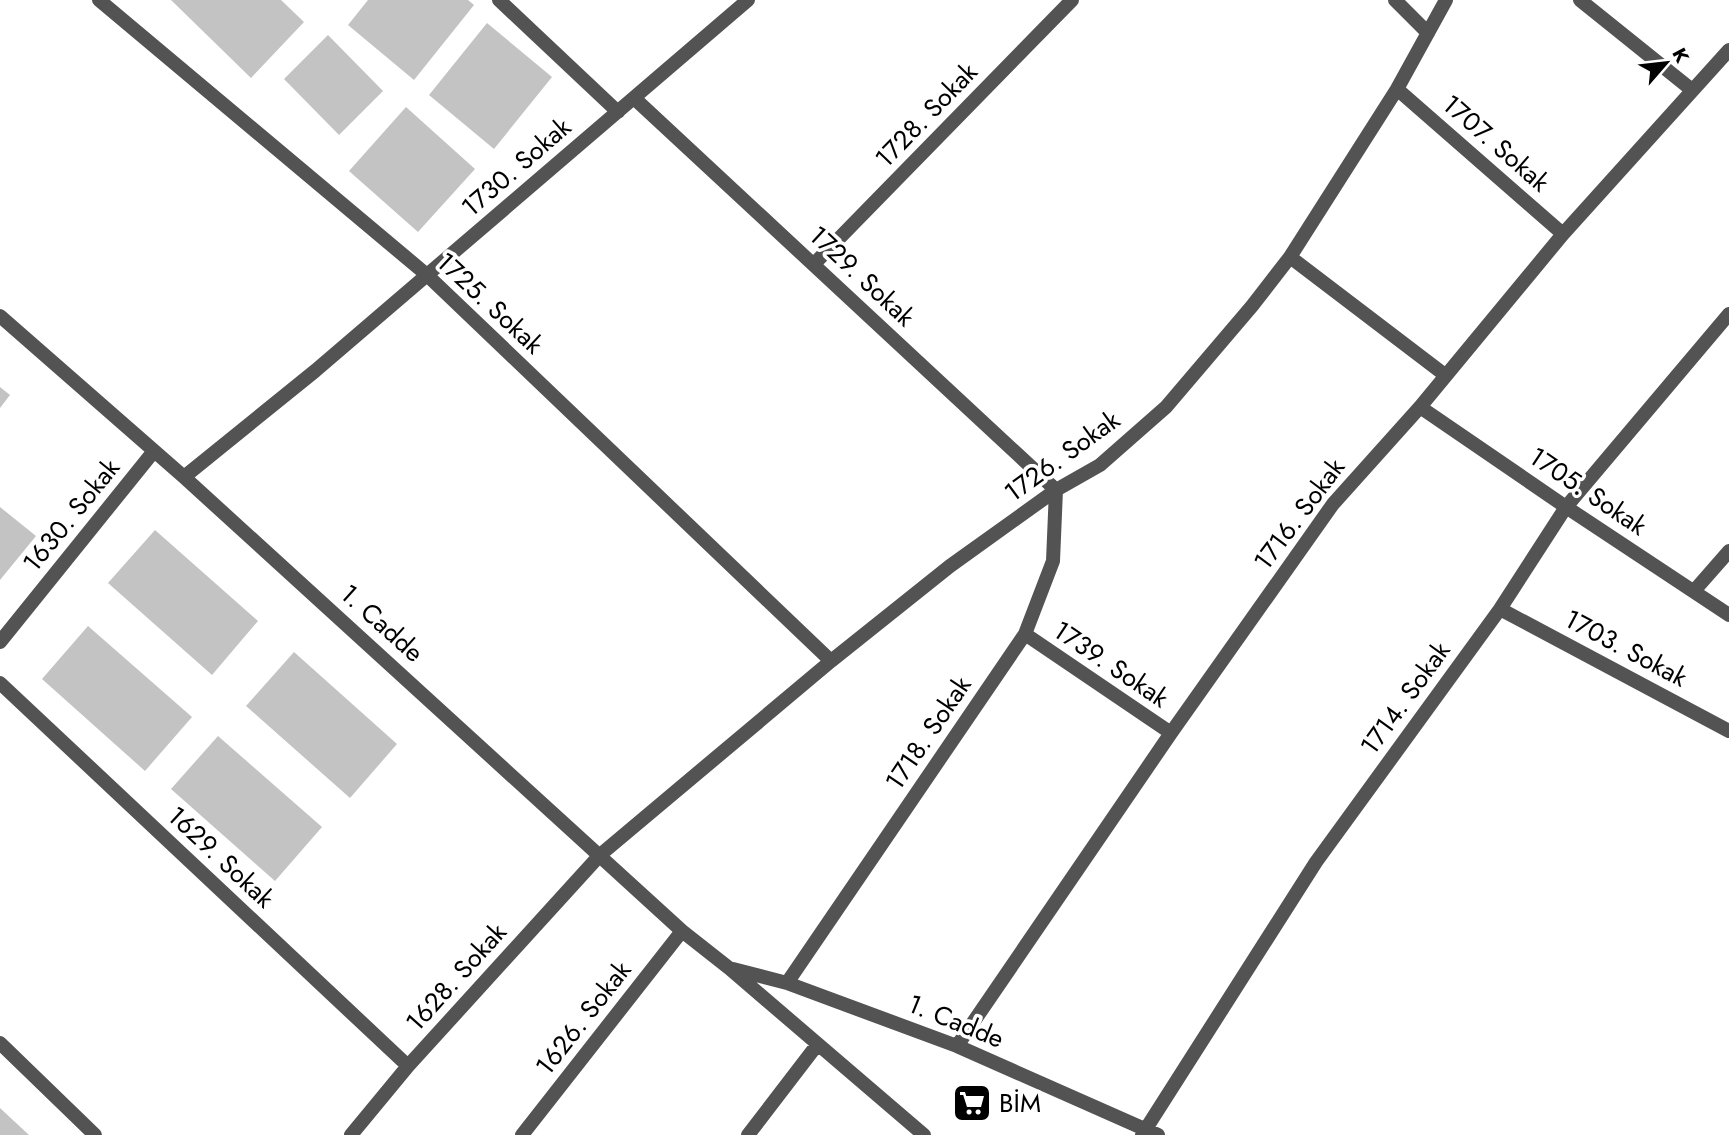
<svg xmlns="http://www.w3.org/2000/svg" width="1729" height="1135" font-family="Jost,sans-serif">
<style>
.building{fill:#c3c3c3}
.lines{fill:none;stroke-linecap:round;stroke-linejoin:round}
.street{stroke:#535353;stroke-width:14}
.labels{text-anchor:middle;stroke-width:7;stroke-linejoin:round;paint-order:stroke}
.street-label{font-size:26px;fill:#000;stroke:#fff}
.poi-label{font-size:26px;fill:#000;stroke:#fff;text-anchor:start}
</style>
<rect width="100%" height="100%" fill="#fff"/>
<!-- building -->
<path class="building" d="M171 0H281L304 22 251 78Z
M368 0H468L474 5 414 80 348 25Z
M487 23 552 77 494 149 429 95Z
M328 35 383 91 339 135 284 79Z
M406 107 475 169 418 232 349 171Z
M0 387 10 395 0 408Z
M0 507 36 536 0 580Z
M155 530 258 621 212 675 108 583Z
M88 626 192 717 145 771 42 679Z
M294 652 397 744 350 798 246 706Z
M218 736 322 827 275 881 171 789Z
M0 1108 29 1135H0Z"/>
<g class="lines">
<!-- street -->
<path class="street" d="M99 0 427 275 831 661
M499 0 618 112
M1395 0 1428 33
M1580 0 1692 90
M1397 89 1563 234
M634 98 1056 490 1053 561 1025 634 787 983
M1290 257 1445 375
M814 264 1072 0
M0 316 184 477 682 931 729 968 924 1135
M1420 407 1566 507 1729 615
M184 477 315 371 748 0
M1694 591 1729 551
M1500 609 1729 731
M1025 634 1171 733
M0 642 154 451
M0 683 408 1066
M733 969 787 983 957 1046 1158 1135
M0 1043 95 1135
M957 1046 1171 733 1333 504 1420 407 1563 234 1729 50
M351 1135 408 1066 600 855 831 661 950 566 1056 490 1100 465 1166 407 1252 306 1290 257 1397 89 1446 0
M522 1135 682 931
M748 1135 817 1045
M1142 1135 1316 862 1500 609 1566 507 1729 314"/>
</g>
<!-- icons -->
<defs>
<symbol id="supermarket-square" viewBox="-11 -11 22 22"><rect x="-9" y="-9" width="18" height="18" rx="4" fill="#000" stroke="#fff"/><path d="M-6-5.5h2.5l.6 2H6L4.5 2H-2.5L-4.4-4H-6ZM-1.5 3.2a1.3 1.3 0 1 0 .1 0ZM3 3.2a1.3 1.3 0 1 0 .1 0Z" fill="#fff"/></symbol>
</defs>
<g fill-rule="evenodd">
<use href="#supermarket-square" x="950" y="1081" width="44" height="44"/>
</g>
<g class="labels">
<!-- street labels -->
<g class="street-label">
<text transform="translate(926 115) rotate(-46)" y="9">1728. Sokak</text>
<text transform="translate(1496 143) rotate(41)" y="9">1707. Sokak</text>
<text transform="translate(516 167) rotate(-41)" y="9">1730. Sokak</text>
<text transform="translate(862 276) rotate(43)" y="9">1729. Sokak</text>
<text transform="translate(490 303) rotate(43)" y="9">1725. Sokak</text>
<text transform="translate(1062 456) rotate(-36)" y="9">1726. Sokak</text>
<text transform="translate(1588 491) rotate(34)" y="9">1705. Sokak</text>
<text transform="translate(1299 514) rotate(-53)" y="9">1716. Sokak</text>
<text transform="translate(71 515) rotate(-51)" y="9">1630. Sokak</text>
<text transform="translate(382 623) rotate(42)" y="9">1. Cadde</text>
<text transform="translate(1626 648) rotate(28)" y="9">1703. Sokak</text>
<text transform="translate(1111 664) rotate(34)" y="9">1739. Sokak</text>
<text transform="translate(1405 698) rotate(-54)" y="9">1714. Sokak</text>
<text transform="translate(928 733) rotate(-56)" y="9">1718. Sokak</text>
<text transform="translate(221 857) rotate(43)" y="9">1629. Sokak</text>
<text transform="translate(456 977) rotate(-48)" y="9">1628. Sokak</text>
<text transform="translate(583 1018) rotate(-52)" y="9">1626. Sokak</text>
<text transform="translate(956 1021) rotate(22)" y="9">1. Cadde</text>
</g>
<!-- poi labels -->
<g class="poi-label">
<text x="999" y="1112">BİM</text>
</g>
</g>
<!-- north arrow -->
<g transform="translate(1666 63) rotate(62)" stroke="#ffffff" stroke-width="5" paint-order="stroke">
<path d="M0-5L12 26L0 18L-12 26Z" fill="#000000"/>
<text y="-10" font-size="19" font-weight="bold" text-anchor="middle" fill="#000000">K</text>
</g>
</svg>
